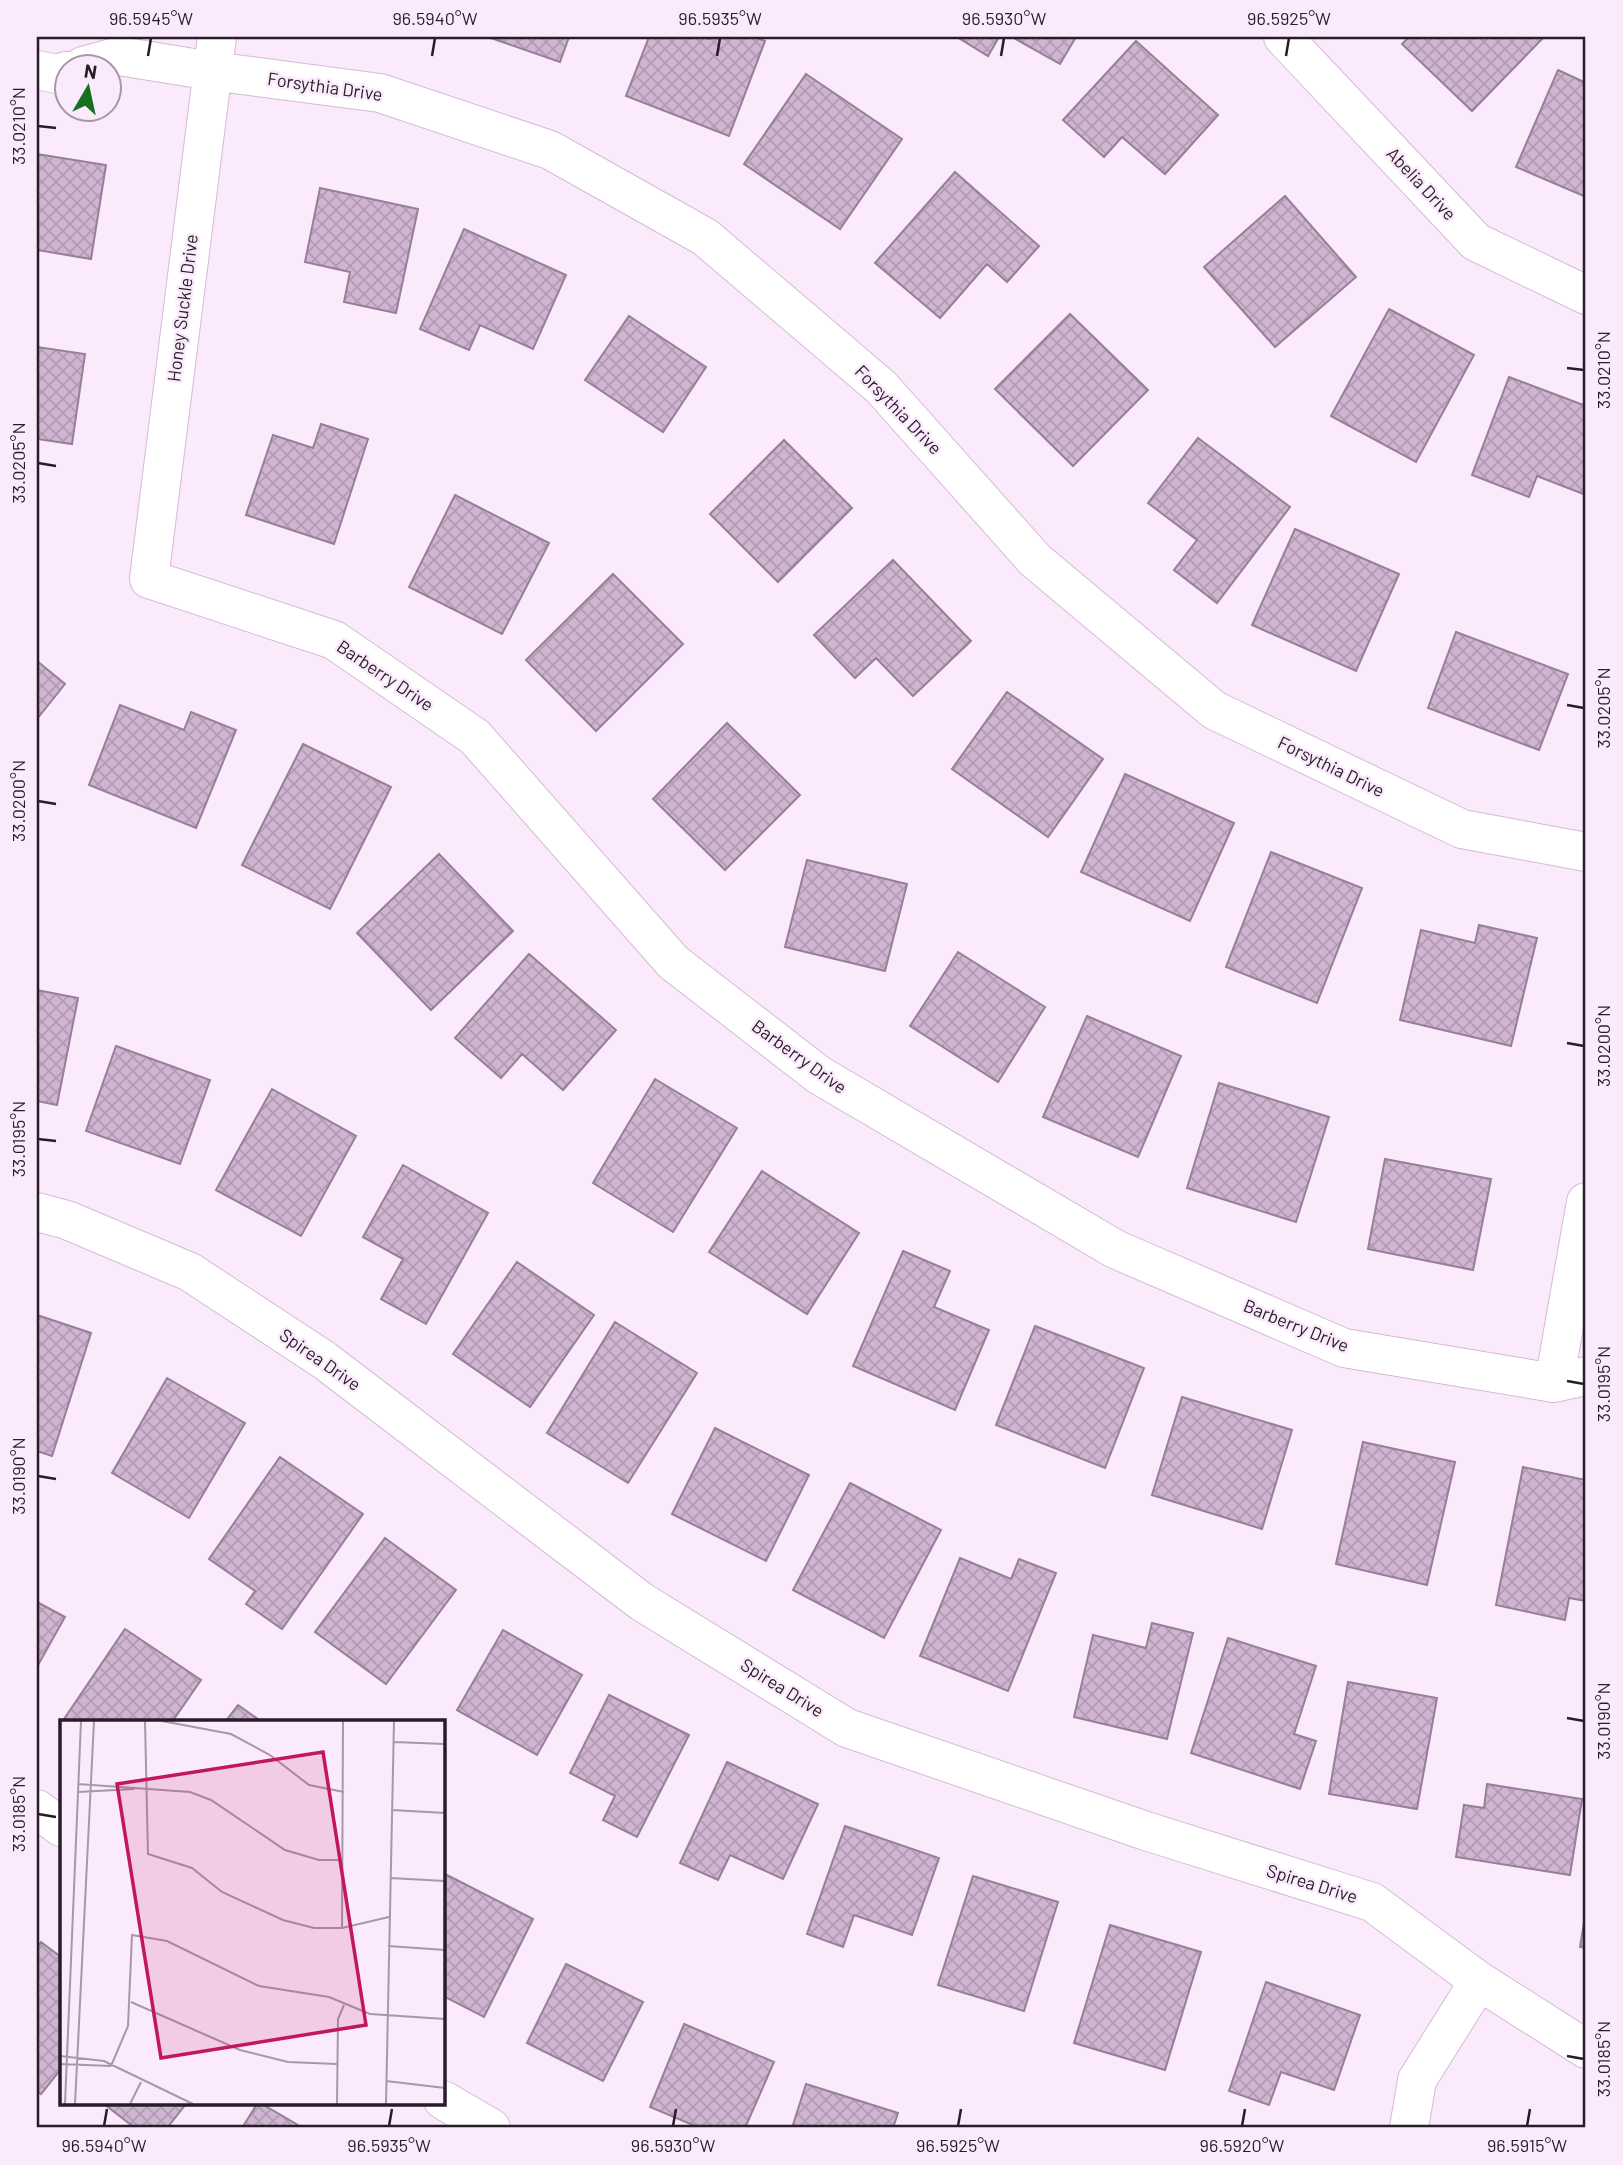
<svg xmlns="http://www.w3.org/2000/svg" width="1623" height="2165" font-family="Barlow,sans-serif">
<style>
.building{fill:url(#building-cross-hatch);stroke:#977e99;stroke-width:2}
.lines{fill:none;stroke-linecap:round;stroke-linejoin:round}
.minor-casing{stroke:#d5bad7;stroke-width:40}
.minor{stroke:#fff;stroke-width:38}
.ticks{fill:none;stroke:#271d28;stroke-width:2.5}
.labels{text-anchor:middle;stroke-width:5;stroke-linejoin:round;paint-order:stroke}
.street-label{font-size:18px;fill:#271d28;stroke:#fbeafc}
.inset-road{fill:none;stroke:#a698a7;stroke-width:2}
.view{fill:#c2185b;fill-opacity:0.15;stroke:#c2185b;stroke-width:3.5}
.inset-edge{fill:none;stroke:#271d28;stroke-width:3.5}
.neatline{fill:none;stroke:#271d28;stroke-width:2.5}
.ticks-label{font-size:18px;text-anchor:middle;fill:#271d28}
</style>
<defs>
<pattern id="building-cross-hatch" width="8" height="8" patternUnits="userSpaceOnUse" patternTransform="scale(1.75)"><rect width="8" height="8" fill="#cfb5d1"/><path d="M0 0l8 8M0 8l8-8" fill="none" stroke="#b29bb3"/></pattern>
</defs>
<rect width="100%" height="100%" fill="#fbeafc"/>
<!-- building -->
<path class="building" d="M488 37H569L560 62Z
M649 37H704L709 39 710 37H755L765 41 729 136 626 96Z
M957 37H999L988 56Z
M1012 37H1076L1060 64Z
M1409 37H1544L1472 111 1402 44Z
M1136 41 1218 115 1165 174 1122 137 1104 157 1063 120Z
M1558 70 1586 83V197L1516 167Z
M806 74 902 139 840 229 744 164Z
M37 154 106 165 91 259 37 250Z
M955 172 1039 246 1007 282 987 264 940 318 875 263Z
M320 188 418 209 396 313 344 302 350 272 305 262Z
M1285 196 1356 277 1275 347 1204 267Z
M464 229 566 275 533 349 480 325 469 350 420 329Z
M1389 309 1474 355 1416 462 1331 416Z
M1070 314 1148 390 1073 466 995 389Z
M629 316 706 367 663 432 585 380Z
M37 347 85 354 72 444 37 439Z
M1509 377 1586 406V495L1537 476 1529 497 1472 475Z
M321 424 368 439 334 544 246 515 273 435 313 448Z
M1198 438 1290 507 1217 603 1174 570 1197 540 1148 503Z
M784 440 852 508 778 582 710 514Z
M455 495 549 543 502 634 409 587Z
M1295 529 1399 574 1356 671 1252 625Z
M893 560 971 641 913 696 876 658 855 678 814 635Z
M613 574 683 644 596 731 526 660Z
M1456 632 1568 674 1539 750 1428 708Z
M37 661 65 684 37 719Z
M1007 692 1103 759 1048 837 952 769Z
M120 705 184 730 191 712 236 730 196 828 89 785Z
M727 723 800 795 725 870 653 799Z
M303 744 391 787 330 909 242 865Z
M1125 774 1234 823 1190 921 1081 872Z
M1271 852 1362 888 1317 1003 1226 967Z
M439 854 513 931 431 1010 357 933Z
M807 860 907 884 885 971 785 947Z
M1479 925 1537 938 1511 1046 1400 1020 1421 930 1475 943Z
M958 952 1045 1007 998 1082 910 1026Z
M529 954 616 1030 563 1090 522 1054 501 1078 455 1038Z
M37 990 78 998 57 1105 37 1101Z
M1087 1016 1181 1056 1138 1157 1043 1117Z
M116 1046 210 1080 180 1164 86 1131Z
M655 1079 737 1128 673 1232 593 1183Z
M1219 1083 1329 1117 1296 1222 1187 1188Z
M272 1089 356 1136 301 1236 216 1190Z
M1385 1159 1491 1179 1473 1270 1368 1249Z
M403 1165 488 1213 426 1324 381 1299 403 1259 363 1237Z
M762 1171 859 1233 807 1314 709 1252Z
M903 1251 950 1271 934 1307 989 1330 955 1410 853 1366Z
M517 1262 594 1315 530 1407 453 1354Z
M37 1315 91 1333 52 1456 37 1451Z
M615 1322 697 1373 628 1483 547 1433Z
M1035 1326 1144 1368 1105 1468 996 1425Z
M167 1378 245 1423 189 1518 112 1473Z
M1182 1397 1292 1430 1262 1529 1152 1495Z
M715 1428 809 1475 766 1561 672 1514Z
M1363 1442 1455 1462 1427 1585 1336 1564Z
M280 1457 363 1514 282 1629 246 1604 255 1591 209 1559Z
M1523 1467 1586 1480V1601L1569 1598 1565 1620 1496 1605Z
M850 1483 941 1530 884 1638 793 1590Z
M385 1538 456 1590 386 1684 315 1632Z
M960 1558 1011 1579 1019 1559 1056 1573 1008 1691 920 1656Z
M37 1602 65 1617 37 1667Z
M1152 1623 1193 1633 1167 1739 1074 1717 1093 1635 1146 1648Z
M125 1629 201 1680 172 1722H62Z
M503 1630 582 1675 537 1755 457 1710Z
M1228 1638 1316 1666 1294 1734 1316 1741 1300 1789 1191 1753Z
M1348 1682 1437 1698 1417 1809 1329 1794Z
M609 1695 689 1735 637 1837 603 1820 615 1796 570 1773Z
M238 1705 262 1722H225Z
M727 1762 818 1804 783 1879 730 1855 718 1880 680 1863Z
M1487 1784 1582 1799 1570 1875 1456 1857 1464 1805 1484 1808Z
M845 1826 939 1858 912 1935 854 1915 843 1947 807 1934Z
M443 1873 533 1919 484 2017 443 1996Z
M973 1876 1058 1902 1024 2011 938 1985Z
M1586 1910V1948L1580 1947Z
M1110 1925 1201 1952 1165 2070 1074 2043Z
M41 1942 61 1957V2069L41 2094 37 2091V1948Z
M566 1964 643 2002 603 2081 527 2043Z
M1266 1982 1360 2015 1334 2090 1281 2072 1269 2105 1229 2091Z
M684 2024 774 2062 745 2128H700L650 2107Z
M806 2084 898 2113 893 2128H792Z
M104 2104H186L167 2128H135Z
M257 2104H262L303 2128H242Z"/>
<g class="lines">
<defs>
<path id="minor" d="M217 37 149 579 334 640 475 737 673 962 819 1075 1115 1249 1344 1348 1554 1383 1586 1376
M1283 37 1476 242 1586 295
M83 66 119 56 212 71 380 93 550 150 705 237 881 387 1035 560 1214 710 1462 829 1586 852
M37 70 57 74 66 71
M37 1212 67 1220 190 1272 324 1360 642 1602 847 1728 1146 1831 1372 1902 1479 1981 1586 2049
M1554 1383 1586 1202
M37 1809 61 1827
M443 2100 491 2128
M1409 2128 1417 2080 1479 1981"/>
</defs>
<!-- minor casing -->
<use href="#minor" class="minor-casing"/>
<!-- minor -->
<use href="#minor" class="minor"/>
</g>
<!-- ticks -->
<path class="ticks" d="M148 56 151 38M432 56 435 38M717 56 720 38M1001 56 1004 38M1286 56 1289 38M38 126 56 128M1567 368 1584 370M38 463 56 466M1567 705 1584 708M38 801 56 804M1567 1043 1584 1046M38 1139 56 1141M1567 1381 1584 1384M38 1476 56 1479M1567 1718 1584 1721M38 1814 56 1817M1567 2056 1584 2059M104 2126 107 2109M389 2126 392 2109M673 2126 676 2109M958 2126 961 2109M1242 2126 1245 2109M1527 2126 1530 2109"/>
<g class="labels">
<!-- street labels -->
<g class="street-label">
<text transform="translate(325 87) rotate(8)" y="6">Forsythia Drive</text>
<text transform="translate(1421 184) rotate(47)" y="6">Abelia Drive</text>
<text transform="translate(183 308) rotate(-83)" y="6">Honey Suckle Drive</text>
<text transform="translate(898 410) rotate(46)" y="6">Forsythia Drive</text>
<text transform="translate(385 676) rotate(34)" y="6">Barberry Drive</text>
<text transform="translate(1331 767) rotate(26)" y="6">Forsythia Drive</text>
<text transform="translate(799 1057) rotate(36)" y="6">Barberry Drive</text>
<text transform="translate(1296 1326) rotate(22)" y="6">Barberry Drive</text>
<text transform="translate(320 1360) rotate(35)" y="6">Spirea Drive</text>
<text transform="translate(782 1688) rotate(32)" y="6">Spirea Drive</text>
<text transform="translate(1312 1884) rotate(17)" y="6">Spirea Drive</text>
</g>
</g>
<!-- overview -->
<g transform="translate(60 1720)">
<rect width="385" height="385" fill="#fbeafc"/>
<path class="inset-road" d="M85 1 88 134 132 148 162 172 223 200 254 208H282L329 197M102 1 171 14 210 35 249 65 284 72M334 22 385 24M18 64 130 72 151 80 225 130 259 140H283M18 72 74 69M332 90 385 93M330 158 385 161M282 208 283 1M328 226 385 230M71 282 180 330 228 342 277 344M0 336 44 341 133 384M0 344 51 346M51 346 68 306 72 215 107 221 199 266 269 277 310 294 385 299M326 361 385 368M5 384 21 1M15 384 34 1M70 384 81 362M277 384 278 299 284 285M326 384 334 1"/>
<path class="view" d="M263 32 306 305 101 338 57 64Z"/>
<rect width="385" height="385" class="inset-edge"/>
</g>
<!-- border -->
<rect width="1623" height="2165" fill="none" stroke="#fbeafc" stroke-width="77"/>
<!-- north arrow -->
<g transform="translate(88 88) rotate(9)"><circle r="33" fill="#fbeafc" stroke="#a698a7" stroke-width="2"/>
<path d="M0-5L12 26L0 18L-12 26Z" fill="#16711e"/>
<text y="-10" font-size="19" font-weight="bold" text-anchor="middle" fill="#271d28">N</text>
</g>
<rect x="38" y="38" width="1546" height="2088" class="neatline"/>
<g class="ticks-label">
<text x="151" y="25">96.5945°W</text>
<text x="435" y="25">96.5940°W</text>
<text x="720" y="25">96.5935°W</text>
<text x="1004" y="25">96.5930°W</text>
<text x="1289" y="25">96.5925°W</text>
<text transform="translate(19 126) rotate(-90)" y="6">33.0210°N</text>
<text transform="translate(1604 370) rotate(-90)" y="6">33.0210°N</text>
<text transform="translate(19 463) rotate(-90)" y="6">33.0205°N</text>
<text transform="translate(1604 708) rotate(-90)" y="6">33.0205°N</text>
<text transform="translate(19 801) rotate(-90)" y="6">33.0200°N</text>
<text transform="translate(1604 1046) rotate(-90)" y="6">33.0200°N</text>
<text transform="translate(19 1139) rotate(-90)" y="6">33.0195°N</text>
<text transform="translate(1604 1384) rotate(-90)" y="6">33.0195°N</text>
<text transform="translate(19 1476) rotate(-90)" y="6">33.0190°N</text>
<text transform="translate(1604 1721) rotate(-90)" y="6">33.0190°N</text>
<text transform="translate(19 1814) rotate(-90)" y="6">33.0185°N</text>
<text transform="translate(1604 2059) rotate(-90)" y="6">33.0185°N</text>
<text x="104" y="2152">96.5940°W</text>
<text x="389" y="2152">96.5935°W</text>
<text x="673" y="2152">96.5930°W</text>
<text x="958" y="2152">96.5925°W</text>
<text x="1242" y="2152">96.5920°W</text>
<text x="1527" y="2152">96.5915°W</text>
</g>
</svg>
